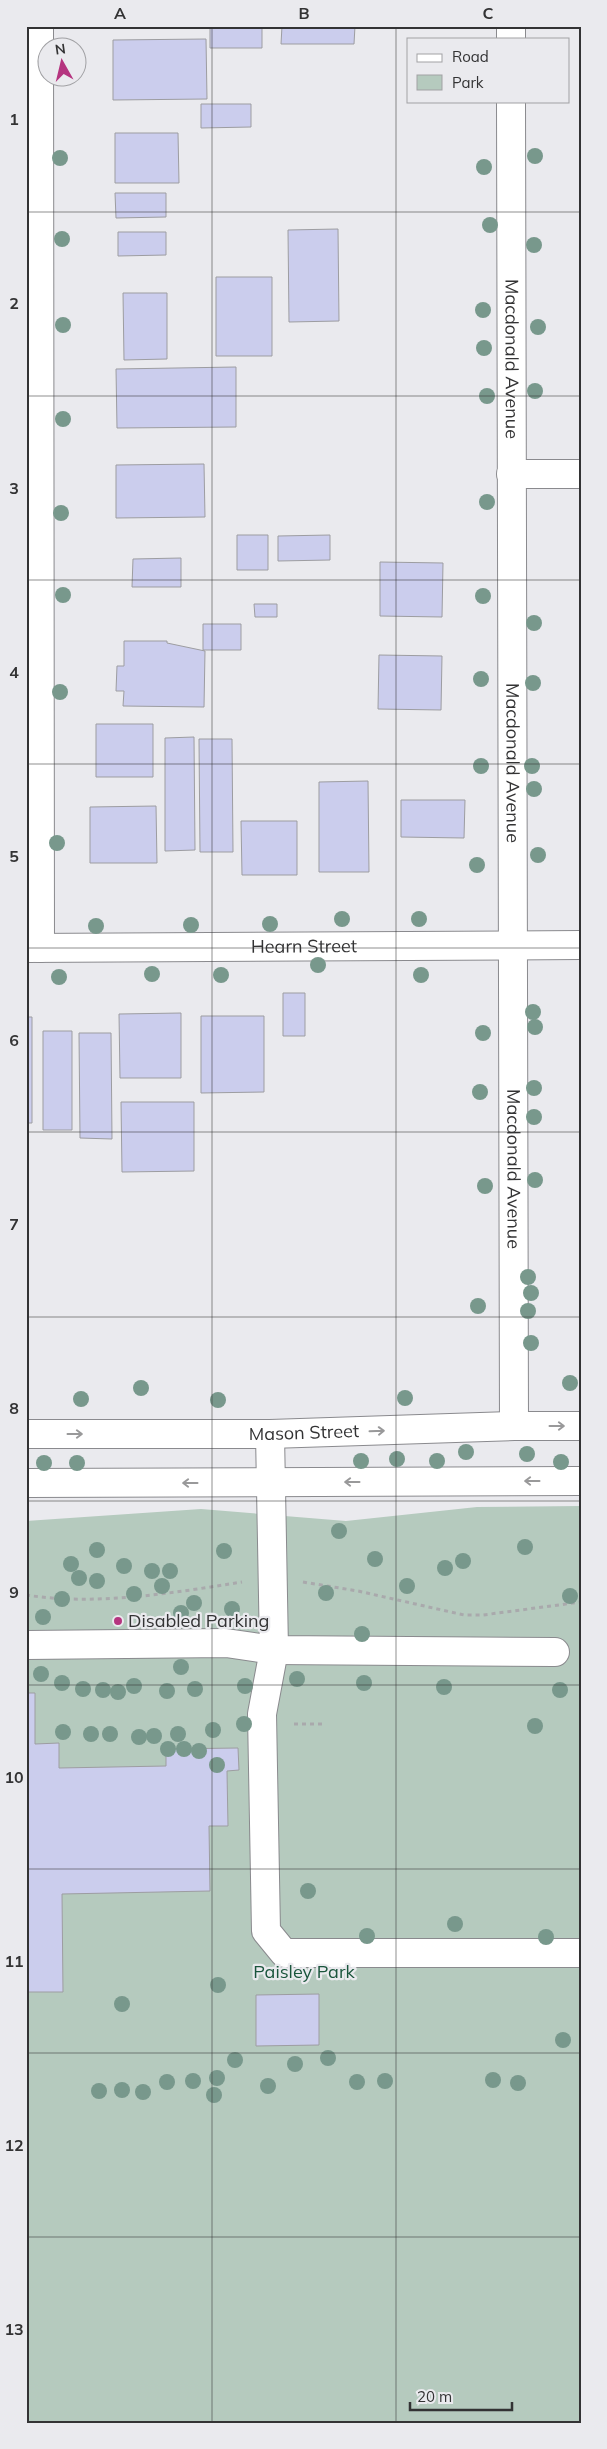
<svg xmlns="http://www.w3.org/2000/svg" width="607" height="2449" font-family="Mulish,sans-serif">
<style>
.green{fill:#b5cabe}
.building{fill:#cbcded;stroke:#9d9da1}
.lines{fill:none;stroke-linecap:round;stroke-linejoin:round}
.minor-casing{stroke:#8a8a8e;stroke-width:30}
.path{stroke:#a9a9ac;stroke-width:3;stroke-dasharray:4 4;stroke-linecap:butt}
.minor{stroke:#fff;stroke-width:28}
.tree{fill:#78988c}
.oneway{stroke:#99999a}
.grid{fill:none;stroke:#333334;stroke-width:1;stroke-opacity:0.55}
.poi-dot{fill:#b5347f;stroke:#eaeaee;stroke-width:2}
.labels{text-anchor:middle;stroke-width:4.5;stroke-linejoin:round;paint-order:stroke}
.street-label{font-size:18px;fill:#333334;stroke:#eaeaee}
.poi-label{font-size:18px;fill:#333334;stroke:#eaeaee;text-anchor:start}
.park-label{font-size:18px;fill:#1a553c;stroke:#eaeaee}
.neatline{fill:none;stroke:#333334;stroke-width:2}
.grid-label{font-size:16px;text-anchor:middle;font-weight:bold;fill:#333334}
</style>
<rect width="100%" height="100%" fill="#eaeaee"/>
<!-- green -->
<path class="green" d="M581 1506V2423H26V1521L201 1509 346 1521 477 1507Z"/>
<!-- building -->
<path class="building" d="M210 26H262V48H210Z
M282 26H355L354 44H281Z
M206 39 207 99 113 100V40Z
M201 104H251V127L201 128Z
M115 133H178L179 183H115Z
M115 193H166V217L116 218Z
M338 229 339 321 289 322 288 230Z
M118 232H166V255L118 256Z
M216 277H272V356H216Z
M123 293H167V359L124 360Z
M236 367V427L117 428 116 369Z
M204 464 205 517 116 518V465Z
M237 535H268V570H237Z
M330 535V560L278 561V536Z
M181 558V587H132L133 559Z
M380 562 443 563 442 617 380 616Z
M254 604H277V617H255Z
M203 624H241V650H203Z
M124 641H167V643L205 651 204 707 123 706 124 691H116L117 666H124Z
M379 655 442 656 441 710 378 709Z
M96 724H153V777H96Z
M194 737 195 850 165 851V738Z
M199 739H232L233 852H200Z
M368 781 369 872H319V782Z
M401 800H465L464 838 401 837Z
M156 806 157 863H90V807Z
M241 821H297V875H242Z
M283 993H305V1036H283Z
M181 1013V1078H120L119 1014Z
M201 1016H264V1092L201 1093Z
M26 1017H32V1123H26Z
M43 1031H72V1130H43Z
M79 1033H111L112 1139 80 1138Z
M121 1102H194V1171L122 1172Z
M26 1693H35V1744L59 1743V1768L166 1766V1749L238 1748 239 1770 227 1771 228 1826H209L210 1891 62 1894 63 1992H26Z
M319 1994V2045L256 2046V1995Z"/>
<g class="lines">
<defs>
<g id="minor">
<path d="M39 26 40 948"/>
<path d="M511 26V39"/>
<path id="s1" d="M511 101 514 1426"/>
<path d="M511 474H581"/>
<path id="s2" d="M26 948 581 945"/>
<path id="s3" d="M26 1434H270L514 1426H581"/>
<path d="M270 1434 274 1650 262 1714 266 1931 284 1953H581"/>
<path d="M26 1483 581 1481"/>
<path d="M26 1645 226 1643 274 1650 555 1652"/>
</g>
</defs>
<!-- minor casing -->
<use href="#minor" class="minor-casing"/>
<!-- path -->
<path class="path" d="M303 1582 358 1591 464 1615H483L581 1602
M26 1595C96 1606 173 1593 242 1582
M294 1724H326"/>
<!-- minor -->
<use href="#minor" class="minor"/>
</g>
<!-- trees -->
<g class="tree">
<circle cx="535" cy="156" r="8"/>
<circle cx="60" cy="158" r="8"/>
<circle cx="484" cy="167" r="8"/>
<circle cx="490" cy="225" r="8"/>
<circle cx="62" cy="239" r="8"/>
<circle cx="534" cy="245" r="8"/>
<circle cx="483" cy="310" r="8"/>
<circle cx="63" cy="325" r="8"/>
<circle cx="538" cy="327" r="8"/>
<circle cx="484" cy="348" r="8"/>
<circle cx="535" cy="391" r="8"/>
<circle cx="487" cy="396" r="8"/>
<circle cx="63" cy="419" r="8"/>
<circle cx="487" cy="502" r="8"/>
<circle cx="61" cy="513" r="8"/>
<circle cx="63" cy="595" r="8"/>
<circle cx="483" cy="596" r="8"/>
<circle cx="534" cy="623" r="8"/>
<circle cx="481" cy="679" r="8"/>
<circle cx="533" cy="683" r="8"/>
<circle cx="60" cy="692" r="8"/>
<circle cx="481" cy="766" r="8"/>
<circle cx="532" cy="766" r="8"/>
<circle cx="534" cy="789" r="8"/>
<circle cx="57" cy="843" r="8"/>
<circle cx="538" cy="855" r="8"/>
<circle cx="477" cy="865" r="8"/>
<circle cx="342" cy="919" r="8"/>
<circle cx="419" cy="919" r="8"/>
<circle cx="270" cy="924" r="8"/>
<circle cx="191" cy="925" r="8"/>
<circle cx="96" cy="926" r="8"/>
<circle cx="318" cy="965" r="8"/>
<circle cx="152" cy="974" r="8"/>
<circle cx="221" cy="975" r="8"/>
<circle cx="421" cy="975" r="8"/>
<circle cx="59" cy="977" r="8"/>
<circle cx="533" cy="1012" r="8"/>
<circle cx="535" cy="1027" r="8"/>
<circle cx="483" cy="1033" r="8"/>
<circle cx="534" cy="1088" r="8"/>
<circle cx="480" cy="1092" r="8"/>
<circle cx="534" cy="1117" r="8"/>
<circle cx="535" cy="1180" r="8"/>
<circle cx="485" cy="1186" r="8"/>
<circle cx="528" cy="1277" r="8"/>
<circle cx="531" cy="1293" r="8"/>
<circle cx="478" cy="1306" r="8"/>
<circle cx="528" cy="1311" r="8"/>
<circle cx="531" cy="1343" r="8"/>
<circle cx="570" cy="1383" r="8"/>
<circle cx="141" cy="1388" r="8"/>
<circle cx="405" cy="1398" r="8"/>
<circle cx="81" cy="1399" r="8"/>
<circle cx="218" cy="1400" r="8"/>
<circle cx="466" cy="1452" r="8"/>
<circle cx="527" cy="1454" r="8"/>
<circle cx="397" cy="1459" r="8"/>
<circle cx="361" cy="1461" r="8"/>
<circle cx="437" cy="1461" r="8"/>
<circle cx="561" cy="1462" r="8"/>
<circle cx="44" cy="1463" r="8"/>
<circle cx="77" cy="1463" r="8"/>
<circle cx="339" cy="1531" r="8"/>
<circle cx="525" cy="1547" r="8"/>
<circle cx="97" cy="1550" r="8"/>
<circle cx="224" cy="1551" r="8"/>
<circle cx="375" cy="1559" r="8"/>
<circle cx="463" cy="1561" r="8"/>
<circle cx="71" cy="1564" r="8"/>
<circle cx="124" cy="1566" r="8"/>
<circle cx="445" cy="1568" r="8"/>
<circle cx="152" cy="1571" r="8"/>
<circle cx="170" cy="1571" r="8"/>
<circle cx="79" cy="1578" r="8"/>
<circle cx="97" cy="1581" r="8"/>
<circle cx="162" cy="1586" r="8"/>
<circle cx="407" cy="1586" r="8"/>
<circle cx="326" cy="1593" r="8"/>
<circle cx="134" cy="1594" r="8"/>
<circle cx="570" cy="1596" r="8"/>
<circle cx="62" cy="1599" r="8"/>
<circle cx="194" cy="1603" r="8"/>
<circle cx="232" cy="1609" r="8"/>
<circle cx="181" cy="1613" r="8"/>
<circle cx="43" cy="1617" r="8"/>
<circle cx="362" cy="1634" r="8"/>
<circle cx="181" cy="1667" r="8"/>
<circle cx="41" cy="1674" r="8"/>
<circle cx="297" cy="1679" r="8"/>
<circle cx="62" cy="1683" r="8"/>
<circle cx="364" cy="1683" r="8"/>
<circle cx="134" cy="1686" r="8"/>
<circle cx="245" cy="1686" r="8"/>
<circle cx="444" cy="1687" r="8"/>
<circle cx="83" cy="1689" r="8"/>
<circle cx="195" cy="1689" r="8"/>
<circle cx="103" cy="1690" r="8"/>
<circle cx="560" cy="1690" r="8"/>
<circle cx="167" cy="1691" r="8"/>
<circle cx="118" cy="1692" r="8"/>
<circle cx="244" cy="1724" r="8"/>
<circle cx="535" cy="1726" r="8"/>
<circle cx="213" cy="1730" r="8"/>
<circle cx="63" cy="1732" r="8"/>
<circle cx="91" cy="1734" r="8"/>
<circle cx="110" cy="1734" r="8"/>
<circle cx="178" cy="1734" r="8"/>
<circle cx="154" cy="1736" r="8"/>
<circle cx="139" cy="1737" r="8"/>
<circle cx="168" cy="1749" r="8"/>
<circle cx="184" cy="1749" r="8"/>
<circle cx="199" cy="1751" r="8"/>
<circle cx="217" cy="1765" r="8"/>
<circle cx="308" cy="1891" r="8"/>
<circle cx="455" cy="1924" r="8"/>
<circle cx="367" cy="1936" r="8"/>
<circle cx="546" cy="1937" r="8"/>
<circle cx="218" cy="1985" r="8"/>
<circle cx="122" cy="2004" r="8"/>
<circle cx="563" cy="2040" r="8"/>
<circle cx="328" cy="2058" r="8"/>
<circle cx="235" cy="2060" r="8"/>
<circle cx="295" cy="2064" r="8"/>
<circle cx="217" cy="2078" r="8"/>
<circle cx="493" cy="2080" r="8"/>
<circle cx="193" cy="2081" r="8"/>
<circle cx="385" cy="2081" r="8"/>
<circle cx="167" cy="2082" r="8"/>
<circle cx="357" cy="2082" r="8"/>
<circle cx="518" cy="2083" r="8"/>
<circle cx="268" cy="2086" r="8"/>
<circle cx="122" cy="2090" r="8"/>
<circle cx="99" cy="2091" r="8"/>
<circle cx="143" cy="2092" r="8"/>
<circle cx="214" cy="2095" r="8"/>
</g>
<!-- one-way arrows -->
<defs><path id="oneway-shaft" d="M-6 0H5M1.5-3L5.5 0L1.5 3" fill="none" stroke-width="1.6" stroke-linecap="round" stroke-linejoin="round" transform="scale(1.25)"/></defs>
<g class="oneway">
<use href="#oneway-shaft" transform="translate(557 1426)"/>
<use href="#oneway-shaft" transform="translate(377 1431) rotate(-2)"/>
<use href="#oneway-shaft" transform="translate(75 1434)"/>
<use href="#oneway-shaft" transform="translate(532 1481) rotate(180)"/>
<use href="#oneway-shaft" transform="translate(352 1482) rotate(180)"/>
<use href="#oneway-shaft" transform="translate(190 1483) rotate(180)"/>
</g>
<!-- grid -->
<path class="grid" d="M212 26V2423M396 26V2423M26 212H581M26 396H581M26 580H581M26 764H581M26 948H581M26 1132H581M26 1317H581M26 1501H581M26 1685H581M26 1869H581M26 2053H581M26 2237H581"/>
<!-- markers -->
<circle class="poi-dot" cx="118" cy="1621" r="5"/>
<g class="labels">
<!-- street labels -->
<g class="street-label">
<text dy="6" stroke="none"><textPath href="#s1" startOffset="258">Macdonald Avenue</textPath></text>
<text dy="6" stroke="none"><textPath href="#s1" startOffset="662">Macdonald Avenue</textPath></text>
<text dy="6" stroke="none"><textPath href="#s2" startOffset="278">Hearn Street</textPath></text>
<text dy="6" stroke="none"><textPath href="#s1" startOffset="1068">Macdonald Avenue</textPath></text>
<text dy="6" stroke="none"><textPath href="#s3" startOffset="278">Mason Street</textPath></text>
</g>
<!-- poi labels -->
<g class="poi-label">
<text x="128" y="1627">Disabled Parking</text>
</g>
<!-- park labels -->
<g class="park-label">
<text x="304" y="1978">Paisley Park</text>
</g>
</g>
<!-- border -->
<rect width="607" height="2449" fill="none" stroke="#eaeaee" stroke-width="55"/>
<!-- legend -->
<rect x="407" y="38" width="162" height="65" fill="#eaeaee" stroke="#a1a1a4"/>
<rect x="417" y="54" width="25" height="8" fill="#ffffff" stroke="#a1a1a4"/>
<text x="452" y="62" font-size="15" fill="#333334">Road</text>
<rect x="417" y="75" width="25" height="15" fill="#b5cabe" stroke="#a1a1a4"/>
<text x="452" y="88" font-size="15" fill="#333334">Park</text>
<!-- north arrow -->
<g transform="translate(62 62) rotate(352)"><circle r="24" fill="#eaeaee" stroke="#a1a1a4"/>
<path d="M0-4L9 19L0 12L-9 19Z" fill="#b5347f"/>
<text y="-8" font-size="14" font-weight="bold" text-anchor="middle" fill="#333334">N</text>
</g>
<!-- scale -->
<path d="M410 2402v8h102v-8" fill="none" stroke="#333334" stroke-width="2.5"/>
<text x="417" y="2402" font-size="15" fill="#333334" stroke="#eaeaee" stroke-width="4" paint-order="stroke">20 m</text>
<rect x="28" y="28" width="552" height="2394" class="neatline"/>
<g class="grid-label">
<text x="120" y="19">A</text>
<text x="304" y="19">B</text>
<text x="488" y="19">C</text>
<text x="14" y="125">1</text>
<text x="14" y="309">2</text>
<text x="14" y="494">3</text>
<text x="14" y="678">4</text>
<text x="14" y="862">5</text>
<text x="14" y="1046">6</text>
<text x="14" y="1230">7</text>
<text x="14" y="1414">8</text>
<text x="14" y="1598">9</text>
<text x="14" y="1783">10</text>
<text x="14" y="1967">11</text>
<text x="14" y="2151">12</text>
<text x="14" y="2335">13</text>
</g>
</svg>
